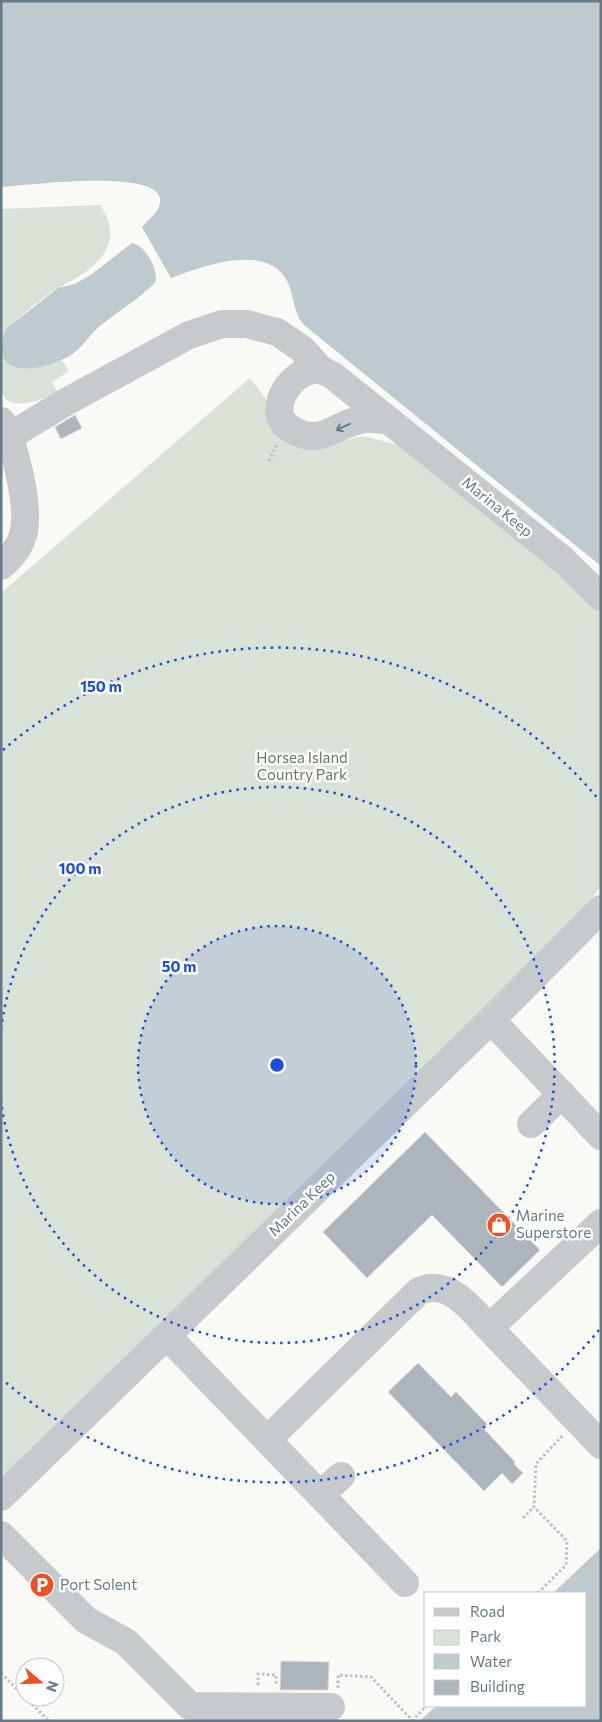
<svg xmlns="http://www.w3.org/2000/svg" width="602" height="1722" font-family="Commissioner,sans-serif">
<style>
.green{fill:#dae1d7}
.water{fill:#becace}
.building{fill:#acb5bb;stroke:#dadad8}
.lines{fill:none;stroke-linecap:round;stroke-linejoin:round}
.path{stroke:#bfc2c4;stroke-width:3;stroke-dasharray:2.5 2.5;stroke-linecap:butt}
.minor{stroke:#c6cacd;stroke-width:28}
.oneway{stroke:#667988}
.ring{fill:none;stroke:#1d4ed8;stroke-width:2.5;stroke-dasharray:2.5 5}
.labels{text-anchor:middle;stroke-width:5;stroke-linejoin:round;paint-order:stroke}
.street-label{font-size:15px;fill:#667988;stroke:#fff}
.park-label{font-size:15px;fill:#667a61;stroke:#fff}
.poi-label{font-size:15px;fill:#667988;stroke:#fff;text-anchor:start}
.centre{fill:#1d4ed8;stroke:#fff;stroke-width:2.5}
.ring-label{font-size:15px;text-anchor:middle;font-weight:bold;fill:#1d4ed8;stroke:#fff;stroke-width:5;stroke-linejoin:round;paint-order:stroke}
</style>
<rect width="100%" height="100%" fill="#f9f9f6"/>
<!-- green -->
<path class="green" d="M100 205C128 247 93 270 58 288 47 294 19 317 10 326 5 331 3 341 1 347V209Z
M1 351 2 355 24 369 61 359 69 371 52 382 58 393C44 398 11 414 2 393 0 383 1 363 1 351Z
M250 378 266 399 267 412 280 437 295 447 306 449 322 448 356 437H368L401 446 601 608V886L585 908 564 929 1 1483V593Z"/>
<!-- water -->
<path class="water" d="M1 1H601V566L304 325C292 311 295 295 286 279 264 243 202 266 171 278L142 227C148 220 159 212 160 203 167 166 23 186 1 187Z
M132 243C144 244 160 271 155 283 139 298 119 311 101 325 90 334 83 347 71 355 55 365 6 381 2 352 0 344 3 333 8 327L58 288 75 284 92 274Z
M601 1548V1721H420L436 1706H586V1593H553Z"/>
<!-- building -->
<path class="building" d="M75 415 82 428 61 439 55 427Z
M425 1132 540 1250 502 1287 432 1215 367 1278 323 1232Z
M418 1363 451 1397 456 1392 487 1424 483 1428 515 1462 514 1464 523 1473 512 1484 502 1473 484 1491 388 1392Z
M281 1661 329 1662 328 1690H280Z"/>
<g class="lines">
<!-- path -->
<path class="path" d="M269 461 277 444
M523 1518 534 1507
M538 1593 566 1565 567 1541 534 1507 536 1464 563 1435
M1 1673 25 1697
M258 1685V1674L276 1675V1686
M338 1688V1675L371 1677 413 1721
M25 1697 49 1721
M412 1721 426 1706"/>
<!-- minor -->
<path class="minor" d="M1 421C15 443 29 505 24 531 21 546 13 556 1 566
M390 421C382 420 372 418 364 419 335 423 322 448 291 429 264 413 289 372 314 370 320 369 326 372 332 375L562 559 601 597
M10 436 64 403 189 335 222 324H247L277 332 302 349 321 370
M491 1020 601 1136
M531 1124 562 1094
M601 1223 489 1328 601 1445
M167 1336 405 1583
M267 1440 419 1291C449 1278 471 1309 489 1328
M320 1495 341 1476
M1 1497 491 1020 601 909
M1 1535 86 1620 126 1642 190 1706 331 1707"/>
</g>
<!-- one-way arrows -->
<defs><path id="oneway-shaft" d="M-6 0H5M1.5-3L5.5 0L1.5 3" fill="none" stroke-width="1.6" stroke-linecap="round" stroke-linejoin="round" transform="scale(1.25)"/></defs>
<use class="oneway" href="#oneway-shaft" transform="translate(343 427) rotate(155)"/>
<!-- distance rings -->
<circle cx="277" cy="1065" r="139" fill="#1d4ed8" fill-opacity=".12"/>
<g class="ring">
<circle cx="277" cy="1065" r="139"/>
<path d="M1 1029A278 278 0 1 1 1 1101"/>
<path d="M599 1330A417 417 0 0 1 3 1380M3 750A417 417 0 0 1 599 800"/>
</g>
<!-- icons -->
<defs>
<symbol id="shop-disc" viewBox="-11 -11 22 22"><circle r="9.5" fill="#ec5023" stroke="#fff"/><path d="M-5-2.5h2.3a2.7 3.5 0 0 1 5.4 0H5L5.5 6h-11ZM-1.5-2.5h3a1.5 2.3 0 0 0-3 0Z" fill="#fff"/></symbol>
<symbol id="parking-disc" viewBox="-11 -11 22 22"><circle r="9.5" fill="#ec5023" stroke="#fff"/><path d="M-3.5-5.5H1a3.5 3.5 0 0 1 0 7H-1V5.5H-3.5ZM-1-3.4V-.6H.8a1.4 1.4 0 0 0 0-2.8Z" fill="#fff"/></symbol>
</defs>
<g fill-rule="evenodd">
<use href="#shop-disc" x="485" y="1211" width="28" height="28"/>
<use href="#parking-disc" x="28" y="1571" width="28" height="28"/>
</g>
<g class="labels">
<!-- street labels -->
<g class="street-label">
<text transform="translate(497 507) rotate(39)" y="5">Marina Keep</text>
<text transform="translate(302 1204) rotate(-44)" y="5">Marina Keep</text>
</g>
<!-- park labels -->
<g class="park-label">
<text x="302" y="763">Horsea Island<tspan x="302" dy="17">Country Park</tspan></text>
</g>
<!-- poi labels -->
<g class="poi-label">
<text x="516" y="1221">Marine<tspan x="516" dy="17">Superstore</tspan></text>
<text x="60" y="1590">Port Solent</text>
</g>
</g>
<circle cx="277" cy="1065" r="8" class="centre"/>
<g class="ring-label">
<text x="101" y="692">150 m</text>
<text x="80" y="874">100 m</text>
<text x="179" y="972">50 m</text>
</g>
<!-- border -->
<rect width="602" height="1722" fill="none" stroke="#667988" stroke-width="5"/>
<!-- legend -->
<rect x="424" y="1592" width="162" height="115" fill="#ffffff" stroke="#c2c9cf"/>
<rect x="434" y="1608" width="25" height="8" fill="#c6cacd" stroke="#c2c9cf"/>
<text x="470" y="1617" font-size="15" fill="#667988">Road</text>
<rect x="434" y="1630" width="25" height="15" fill="#dae1d7" stroke="#c2c9cf"/>
<text x="470" y="1642" font-size="15" fill="#667988">Park</text>
<rect x="434" y="1654" width="25" height="15" fill="#becace" stroke="#c2c9cf"/>
<text x="470" y="1667" font-size="15" fill="#667988">Water</text>
<rect x="434" y="1680" width="25" height="15" fill="#acb5bb" stroke="#c2c9cf"/>
<text x="470" y="1692" font-size="15" fill="#667988">Building</text>
<!-- north arrow -->
<g transform="translate(40 1682) rotate(109)"><circle r="24" fill="#ffffff" stroke="#c2c9cf"/>
<path d="M0-4L9 19L0 12L-9 19Z" fill="#ec5023"/>
<text y="-8" font-size="14" font-weight="bold" text-anchor="middle" fill="#667988">N</text>
</g>
</svg>
